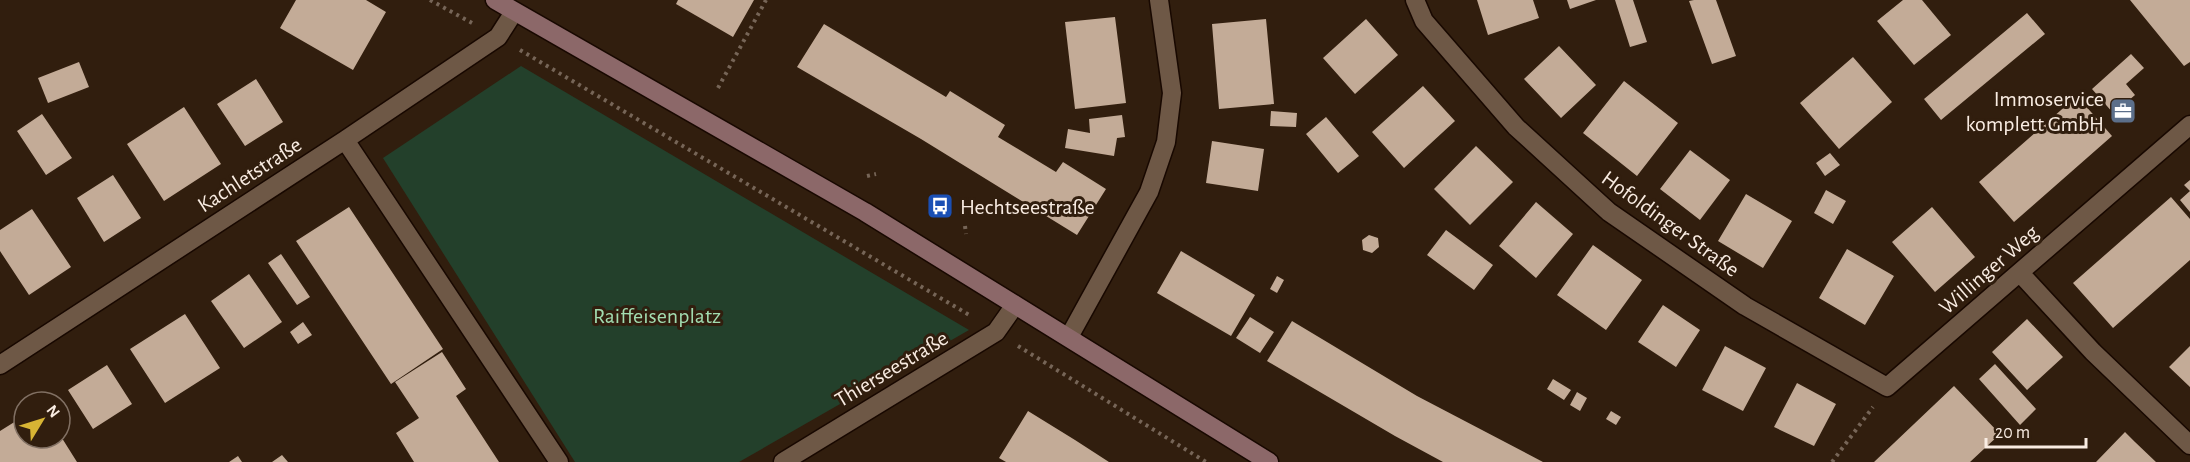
<svg xmlns="http://www.w3.org/2000/svg" width="2190" height="462" font-family="'Alegreya Sans',sans-serif">
<style>
.green{fill:#23402b}
.building{fill:#c3ab97}
.lines{fill:none;stroke-linecap:round;stroke-linejoin:round}
.street-casing{stroke:#180800;stroke-width:21}
.secondary-casing{stroke:#180800;stroke-width:21}
.path{stroke:#766557;stroke-width:4;stroke-dasharray:3 4.5;stroke-linecap:butt}
.street{stroke:#6e5846;stroke-width:18}
.secondary{stroke:#8c6869;stroke-width:18}
.labels{text-anchor:middle;stroke-width:6;stroke-linejoin:round;paint-order:stroke}
.poi-label{font-size:22px;fill:#f9ece2;stroke:#311e0e;text-anchor:end}
.street-label{font-size:22px;fill:#f9ece2;stroke:#311e0e}
.park-label{font-size:22px;fill:#a2dcb0;stroke:#311e0e}
</style>
<rect width="100%" height="100%" fill="#311e0e"/>
<!-- green -->
<path class="green" d="M521 66 969 330 739 462H575L383 158Z"/>
<!-- building -->
<path class="building" d="M296 0H366L386 12 353 70 280 28Z
M678 0H754L733 37 676 4Z
M1477 0H1533L1539 18 1488 35Z
M1567 0H1596L1570 9Z
M1615 0H1633L1647 42 1630 47Z
M1694 0H1716L1736 56 1712 64 1689 1Z
M1903 0H1922L1951 35 1914 65 1877 21Z
M2130 0H2190V62L2184 66Z
M2027 13 2045 34 1941 120 1924 99Z
M1115 17 1126 103 1075 109 1065 22Z
M1266 19 1274 104 1219 109 1212 24Z
M1366 19 1398 55 1355 94 1323 58Z
M824 24 946 97 950 91 1005 125 998 137 1056 172 1063 162 1106 189 1077 235 921 139 797 67Z
M1559 46 1596 85 1561 118 1524 79Z
M2131 54 2144 68 2126 84 2135 95 2128 101 2135 110 2121 122 2092 89Z
M1853 57 1892 102 1839 149 1800 103Z
M79 62 89 87 48 103 38 78Z
M256 79 283 122 245 146 217 104Z
M1624 81 1678 123 1637 176 1583 133Z
M1423 86 1455 121 1404 168 1372 132Z
M2077 96 2112 136 2014 222 1979 182Z
M184 107 221 164 164 201 127 144Z
M1271 111 1297 113 1296 127 1270 126Z
M42 114 72 158 46 175 17 131Z
M1122 115 1125 137 1117 138 1114 156 1065 148 1068 129 1090 133 1089 119Z
M1326 117 1359 156 1338 173 1306 134Z
M1212 141 1264 149 1258 191 1206 183Z
M1476 146 1513 182 1470 225 1434 189Z
M1690 150 1730 180 1700 220 1660 189Z
M1830 153 1840 165 1825 176 1816 163Z
M113 175 141 218 104 242 77 198Z
M2190 180V212L2180 200 2190 191 2184 185Z
M1826 190 1846 201 1833 224 1814 213Z
M1746 194 1792 221 1763 268 1718 241Z
M2171 197 2190 219V260L2113 328 2073 283Z
M1536 202 1573 234 1536 278 1499 246Z
M349 207 443 349 391 384 296 241Z
M1932 207 1975 257 1935 292 1892 242Z
M32 209 71 267 29 295 0 251V230Z
M1446 230 1493 265 1474 290 1427 255Z
M1369 235 1378 238 1379 247 1372 253 1363 250 1362 240Z
M1593 245 1642 280 1606 330 1557 295Z
M1847 249 1894 276 1865 325 1819 298Z
M1181 251 1255 295 1231 336 1157 293Z
M281 254 310 297 297 305 268 263Z
M249 274 282 322 244 348 211 301Z
M1277 276 1284 280 1277 293 1270 289Z
M1663 305 1700 330 1676 367 1638 342Z
M185 314 220 368 165 403 130 349Z
M1250 317 1274 332 1260 353 1236 338Z
M2027 319 2063 357 2027 390 1992 352Z
M1292 321 1417 396 1543 462H1443L1395 436 1267 361Z
M303 322 312 335 298 344 290 332Z
M1725 346 1766 368 1743 411 1702 390Z
M2190 346V387L2169 367Z
M442 352 466 389 456 396 499 462H414L396 433 419 418 395 382Z
M1995 364 2036 409 2020 425 1979 379Z
M107 365 132 404 93 429 68 390Z
M1553 379 1571 390 1564 400 1547 389Z
M1797 383 1836 404 1814 446 1774 427Z
M1954 386 2000 434 1970 462H1874Z
M1577 392 1587 398 1580 411 1570 405Z
M1028 411 1075 440 1109 462H1006L999 458Z
M1611 411 1621 417 1616 425 1606 419Z
M24 416V438H60V435L77 462H0V431Z
M2125 432 2135 442 2156 462H2096Z
M282 455 288 462H272Z
M238 456 242 462H229Z"/>
<g class="lines">
<defs>
<path id="street" d="M1415 0 1424 21 1516 127 1609 212 1745 306 1887 387 2190 125
M345 140 559 462
M2020 273 2093 352 2190 445
M1069 337 1149 192 1166 142 1172 93 1159 0
M0 365 345 140 498 37 514 12
M783 462 996 332 1015 305"/>
<path id="secondary" d="M495 0 865 212 1269 462"/>
</defs>
<!-- street casing -->
<use href="#street" class="street-casing"/>
<!-- secondary casing -->
<use href="#secondary" class="secondary-casing"/>
<!-- path -->
<path class="path" d="M430 0 472 23
M520 50 971 316
M718 88 766 0
M867 176 876 174
M965 226 966 234
M1018 346 1206 462
M1832 462 1873 407"/>
<!-- street -->
<use href="#street" class="street"/>
<!-- secondary -->
<use href="#secondary" class="secondary"/>
</g>
<!-- icons -->
<defs>
<symbol id="office-square" viewBox="-11 -11 22 22"><rect x="-9" y="-9" width="18" height="18" rx="4" fill="#5c6f8a" stroke="#311e0e"/><path d="M-6-3h4V-5.5h4V-3h4V5H-6ZM-1-4.5V-3h2v-1.5ZM-6 0V1H6V0Z" fill="#fff"/></symbol>
<symbol id="bus-square" viewBox="-11 -11 22 22"><rect x="-9" y="-9" width="18" height="18" rx="4" fill="#1a4fb4" stroke="#311e0e"/><path d="M-5-6H5V4H4V6H2V4H-2V6H-4V4H-5ZM-3.5-4V0h7V-4ZM-3.5 1.2v1.5H-2V1.2ZM2 1.2v1.5H3.5V1.2Z" fill="#fff"/></symbol>
</defs>
<g fill-rule="evenodd">
<use href="#office-square" x="2108" y="96" width="30" height="30"/>
<use href="#bus-square" x="925" y="191" width="30" height="30"/>
</g>
<g class="labels">
<!-- poi labels -->
<g class="poi-label">
<text x="2104" y="106">Immoservice<tspan x="2104" dy="25">komplett GmbH</tspan></text>
<text x="960" y="214" text-anchor="start">Hechtseestraße</text>
</g>
<!-- street labels -->
<g class="street-label">
<text transform="translate(249 174) rotate(-33)" y="8">Kachletstraße</text>
<text transform="translate(1671 223) rotate(36)" y="8">Hofoldinger Straße</text>
<text transform="translate(1988 269) rotate(-41)" y="8">Willinger Weg</text>
<text transform="translate(891 368) rotate(-31)" y="8">Thierseestraße</text>
</g>
<!-- park labels -->
<g class="park-label">
<text x="657" y="323">Raiffeisenplatz</text>
</g>
</g>
<!-- north arrow -->
<g transform="translate(42 420) rotate(52)"><circle r="28" fill="#311e0e" stroke="#817063" stroke-width="1.5"/>
<path d="M0-4.5L10 22L0 15L-10 22Z" fill="#d7b434"/>
<text y="-9" font-size="16" font-weight="bold" text-anchor="middle" fill="#f9ece2">N</text>
</g>
<!-- scale -->
<path d="M1986 438v9h100v-9" fill="none" stroke="#f9ece2" stroke-width="3"/>
<text x="1995" y="438" font-size="18" fill="#f9ece2" stroke="#311e0e" stroke-width="4.5" paint-order="stroke">20 m</text>
</svg>
